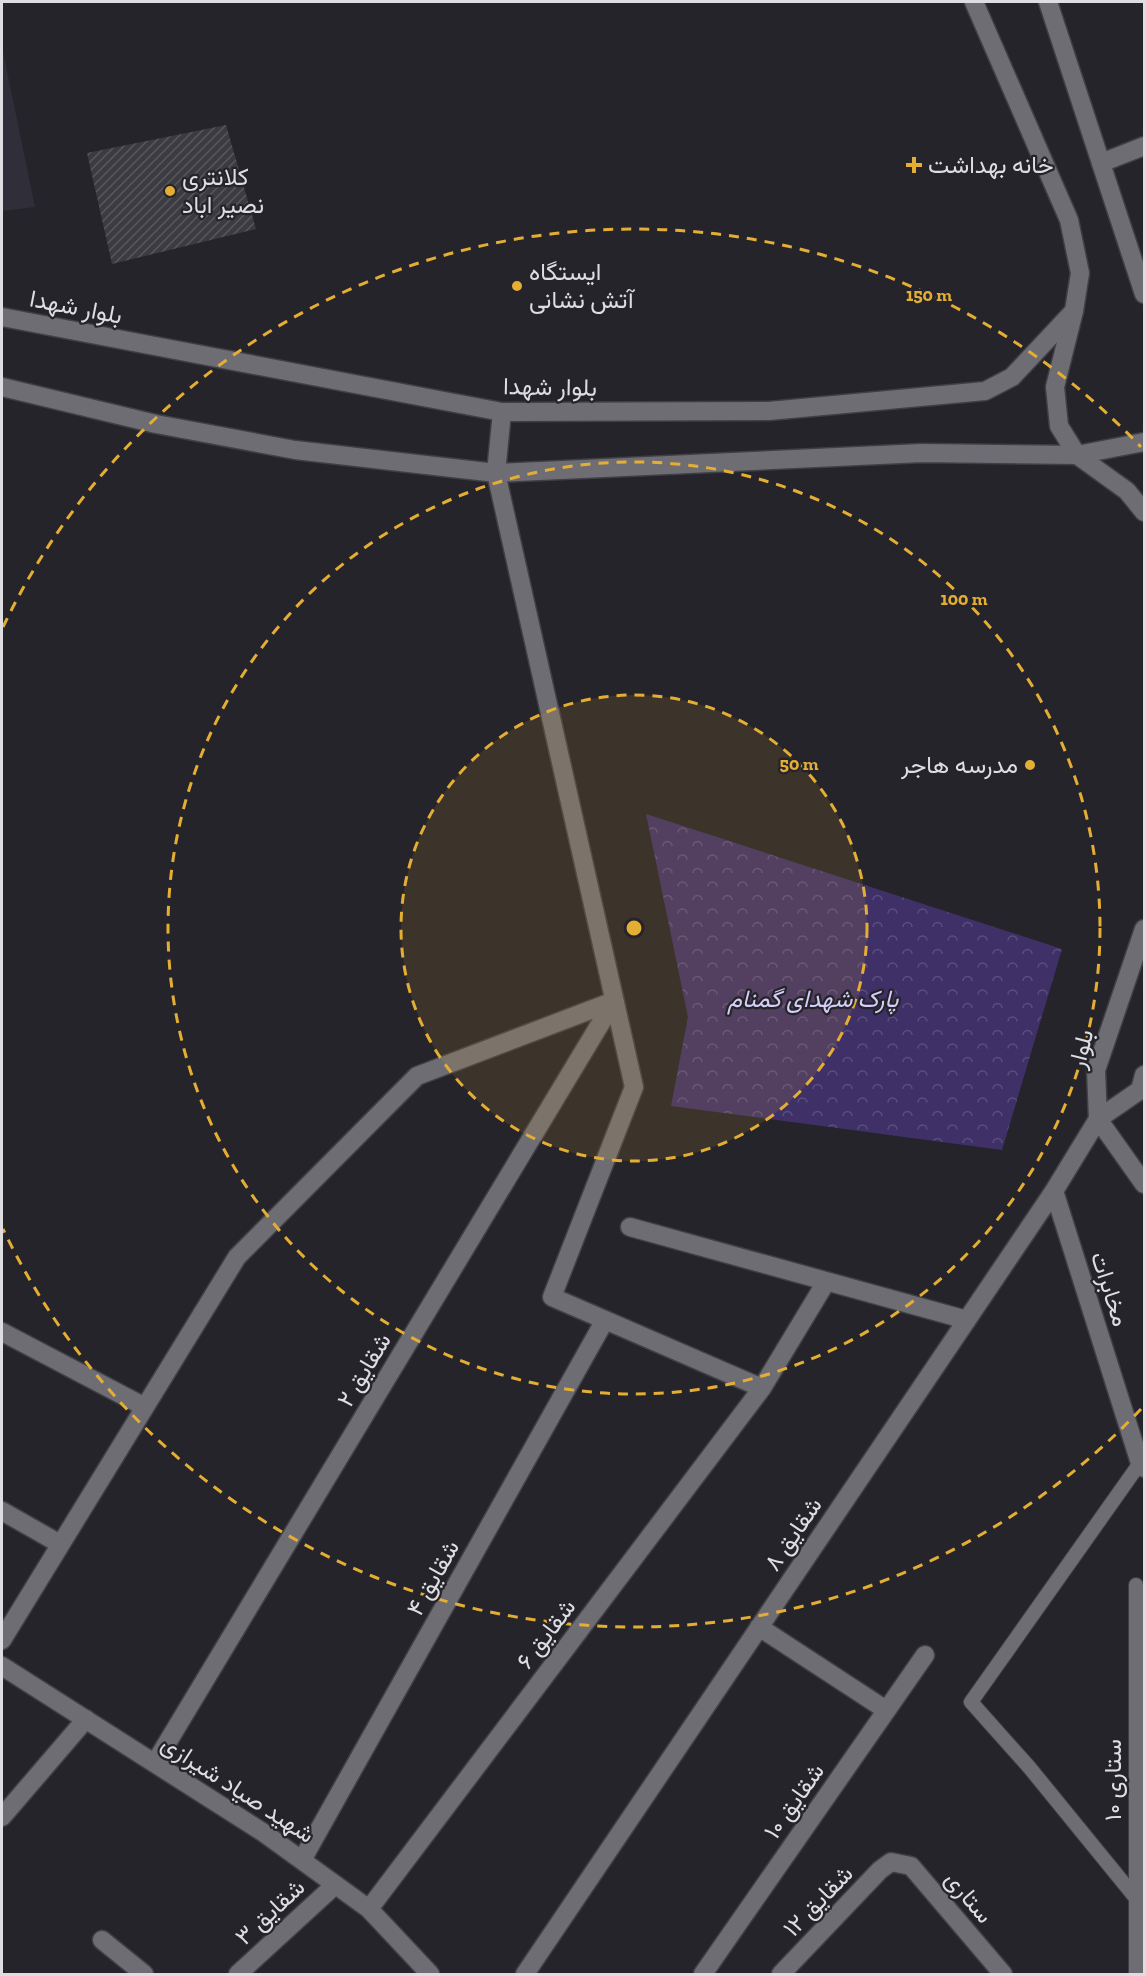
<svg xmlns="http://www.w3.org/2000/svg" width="1146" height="1976" font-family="'Zilla Slab',Vazirmatn,serif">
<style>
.built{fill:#302e38}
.park{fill:url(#park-crowns)}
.building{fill:url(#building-hatch)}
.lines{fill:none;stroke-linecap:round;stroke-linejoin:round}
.service-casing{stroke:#403f45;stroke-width:16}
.minor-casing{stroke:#403f45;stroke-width:21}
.tertiary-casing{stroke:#403f45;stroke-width:21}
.secondary-casing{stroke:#403f45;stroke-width:21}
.service{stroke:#6e6d74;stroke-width:14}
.minor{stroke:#6e6d74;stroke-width:18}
.tertiary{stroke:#6e6d74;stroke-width:18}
.secondary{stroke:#6e6d74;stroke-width:18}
.ring{fill:none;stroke:#e4ae35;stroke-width:3;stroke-dasharray:10 8}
.poi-dot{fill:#e4ae35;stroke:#25242a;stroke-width:2}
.labels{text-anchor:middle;stroke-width:4.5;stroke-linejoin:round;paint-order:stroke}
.poi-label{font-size:24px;fill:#dedee2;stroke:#25242a;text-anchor:start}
.street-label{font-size:24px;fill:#dedee2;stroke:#25242a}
.park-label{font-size:24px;font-style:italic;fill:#d5cef8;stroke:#25242a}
.centre{fill:#e4ae35;stroke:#25242a;stroke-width:3}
.ring-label{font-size:18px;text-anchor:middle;font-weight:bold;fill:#e4ae35;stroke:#25242a;stroke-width:4.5;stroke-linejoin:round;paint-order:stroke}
</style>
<defs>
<pattern id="park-crowns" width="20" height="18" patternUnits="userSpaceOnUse" patternTransform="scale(1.5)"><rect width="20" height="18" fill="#3f3168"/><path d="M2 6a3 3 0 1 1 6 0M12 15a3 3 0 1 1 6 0" fill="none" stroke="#5a4e7d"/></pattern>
<pattern id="building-hatch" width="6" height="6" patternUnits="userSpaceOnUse" patternTransform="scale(1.5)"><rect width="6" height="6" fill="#3c3b41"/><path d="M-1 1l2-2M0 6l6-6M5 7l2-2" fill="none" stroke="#58575c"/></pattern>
</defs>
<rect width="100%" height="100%" fill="#25242a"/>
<!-- built -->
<path class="built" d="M2 47 35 207 2 211Z"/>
<!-- park -->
<path class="park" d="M646 814 1062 949 1002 1150 671 1106 688 1017Z"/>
<!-- building -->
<path class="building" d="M226 125 256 229 112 264 87 153Z"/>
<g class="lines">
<defs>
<path id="service" d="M1140 1463 971 1702 1029 1767 1144 1908
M1136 1585V1974"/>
<path id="minor" d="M1101 163 1144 146
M496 473 634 1087 552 1297 762 1388
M1098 1119 1096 1070 1144 929
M1098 1119 1144 1184
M1054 1191 1140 1463 1144 1468
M630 1227 967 1320
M2 1332 145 1407
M2 1511 60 1544
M759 1627 886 1710
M2 1640 237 1257 417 1076 614 1001
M2 1666 264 1833 369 1909 430 1974
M155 1763 614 1001
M2 1817 86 1719
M302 1860 605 1320
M369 1909 762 1388 826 1282
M102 1940 144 1974
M238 1974 335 1885
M525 1974 1054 1191 1098 1119 1140 1090 1144 1075
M703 1974 925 1655
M781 1974 880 1870 891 1862 911 1866 1003 1974"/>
<path id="tertiary" d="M2 317 502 412 769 411 985 391 1012 377 1074 311
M2 387 156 424 295 450 496 473 922 453 1077 455
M496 473 502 412"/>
<path id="secondary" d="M974 2 1069 220 1080 273 1074 311 1055 387 1059 426 1077 455 1127 491 1144 512
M1048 2 1144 294
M1077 455 1144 442"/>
</defs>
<!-- service casing -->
<use href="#service" class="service-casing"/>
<!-- minor casing -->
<use href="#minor" class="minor-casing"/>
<!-- tertiary casing -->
<use href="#tertiary" class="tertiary-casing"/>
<!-- secondary casing -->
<use href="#secondary" class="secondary-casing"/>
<!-- service -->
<use href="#service" class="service"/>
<!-- minor -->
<use href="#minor" class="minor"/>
<!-- tertiary -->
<use href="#tertiary" class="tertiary"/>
<!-- secondary -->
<use href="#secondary" class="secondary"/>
</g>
<!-- distance rings -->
<circle cx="634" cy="928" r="233" fill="#e4ae35" fill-opacity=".12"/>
<g class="ring">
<circle cx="634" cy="928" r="233"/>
<circle cx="634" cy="928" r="466"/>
<path d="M1141 1409A699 699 0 0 1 3 1229M3 627A699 699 0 0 1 1141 447"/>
</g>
<!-- markers -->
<g class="poi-dot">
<path d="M911 156h6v6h6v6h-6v6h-6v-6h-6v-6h6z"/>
<circle cx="170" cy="191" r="6"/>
<circle cx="517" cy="286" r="6"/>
<circle cx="1030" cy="765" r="6"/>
</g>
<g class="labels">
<!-- poi labels -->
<g class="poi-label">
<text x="928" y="173">خانه بهداشت</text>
<text x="182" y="185">کلانتری<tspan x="182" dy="28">نصیر اباد</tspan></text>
<text x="529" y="280">ایستگاه<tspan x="529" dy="28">آتش نشانی</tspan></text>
<text x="1018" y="773" text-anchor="end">مدرسه هاجر</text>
</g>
<!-- street labels -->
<g class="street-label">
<text transform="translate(76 307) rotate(11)" y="8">بلوار شهدا</text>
<text transform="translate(550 387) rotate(1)" y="8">بلوار شهدا</text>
<text transform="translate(1081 1049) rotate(-76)" y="8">بلوار</text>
<text transform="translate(1110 1289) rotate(72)" y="8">مخابرات</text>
<text transform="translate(364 1370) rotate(-59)" y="8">شقایق ۲</text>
<text transform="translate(793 1534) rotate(-56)" y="8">شقایق ۸</text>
<text transform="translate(433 1578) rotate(-61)" y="8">شقایق ۴</text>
<text transform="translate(546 1634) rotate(-53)" y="8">شقایق ۶</text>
<text transform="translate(1113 1780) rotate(-90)" y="8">ستاری ۱۰</text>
<text transform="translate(238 1789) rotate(33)" y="8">شهید صیاد شیرازی</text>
<text transform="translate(794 1801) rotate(-55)" y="8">شقایق ۱۰</text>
<text transform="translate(969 1897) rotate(50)" y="8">ستاری</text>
<text transform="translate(818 1901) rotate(-46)" y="8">شقایق ۱۲</text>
<text transform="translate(270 1912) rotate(-43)" y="8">شقایق ۳</text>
</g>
<!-- park labels -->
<g class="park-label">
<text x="813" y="1007">پارک شهدای گمنام</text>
</g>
</g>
<circle cx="634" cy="928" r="9" class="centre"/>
<g class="ring-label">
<text x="929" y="301">150 m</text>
<text x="964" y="605">100 m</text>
<text x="799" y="770">50 m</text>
</g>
<!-- border -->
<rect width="1146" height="1976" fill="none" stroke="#dedee2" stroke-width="6"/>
</svg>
